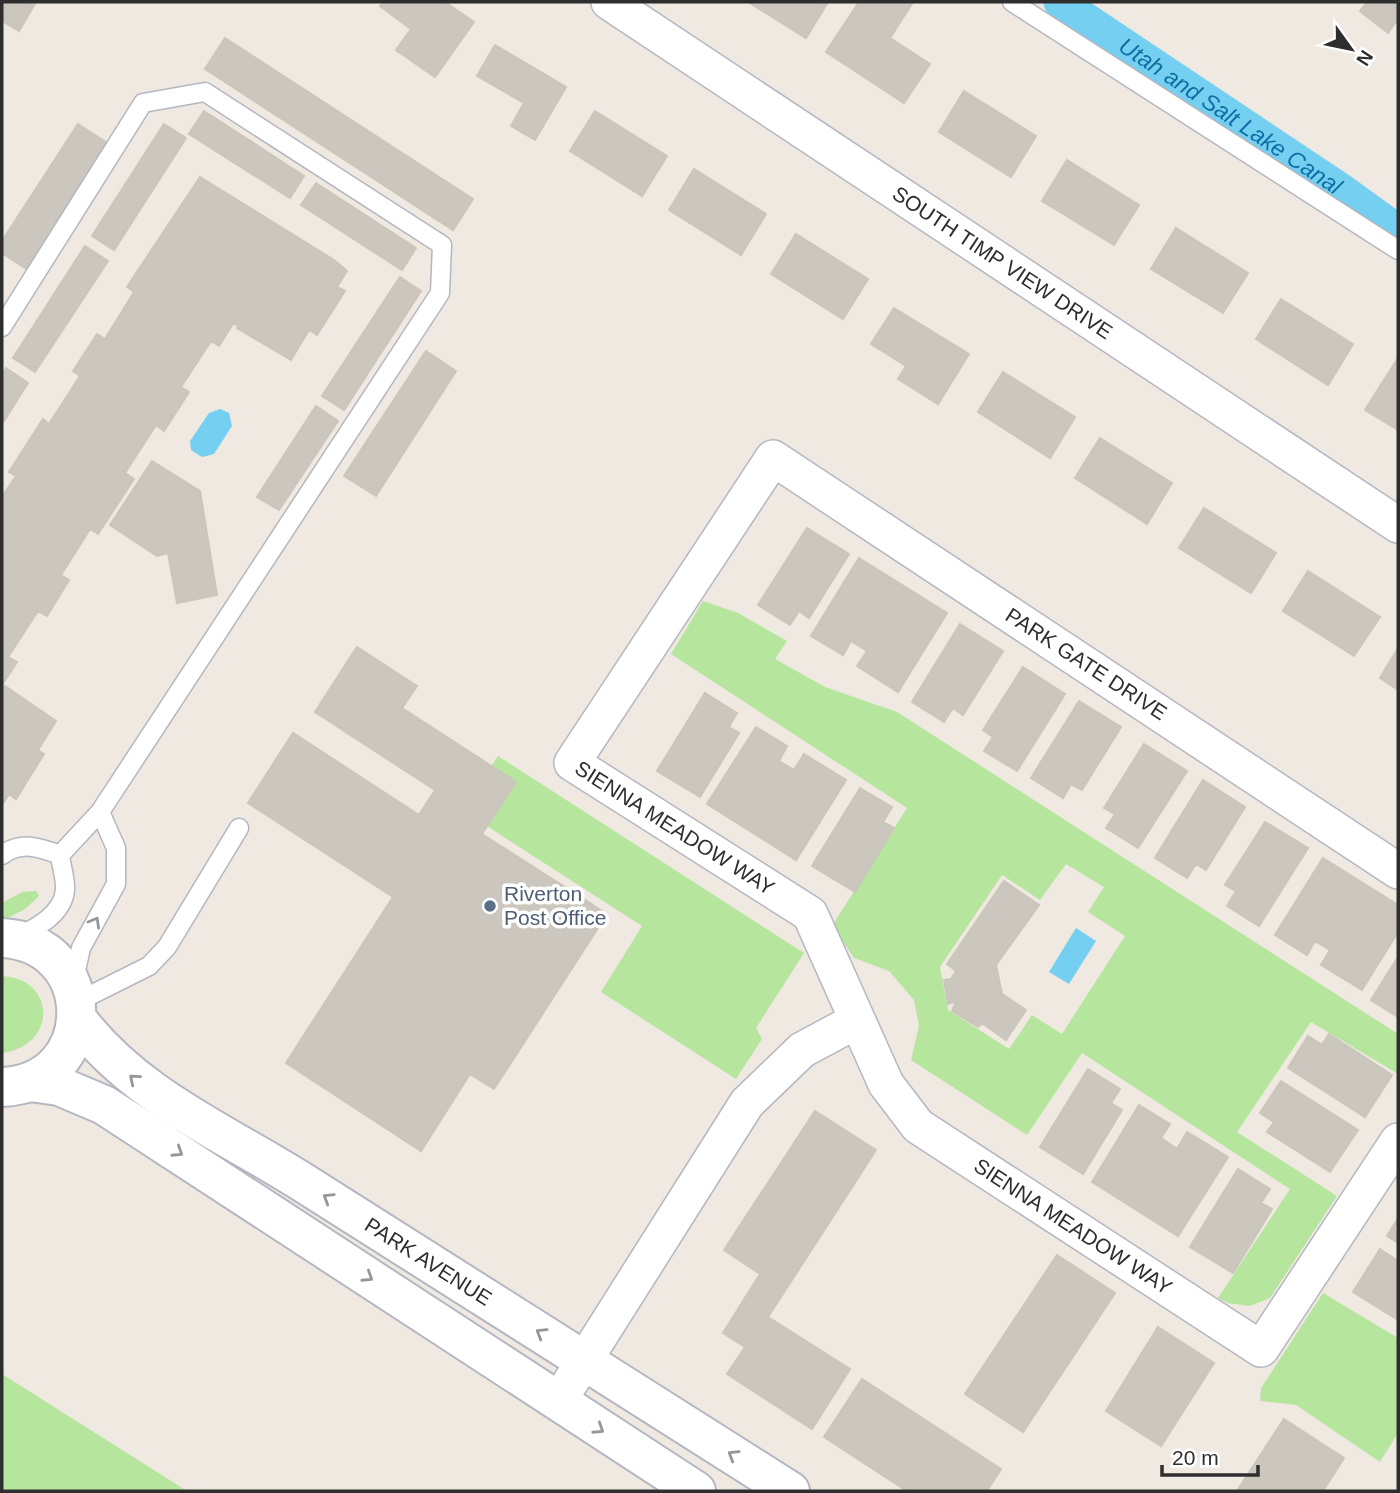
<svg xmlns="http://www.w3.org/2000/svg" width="1400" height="1493" font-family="Helvetica,sans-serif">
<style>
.green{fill:#b6e59e;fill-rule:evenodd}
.water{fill:#75cff0}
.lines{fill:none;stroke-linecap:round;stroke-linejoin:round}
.canal{stroke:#75cff0;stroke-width:33}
.building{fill:#cbc7bf;stroke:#cbc5ba;stroke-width:2}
.service-casing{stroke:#b4b7c1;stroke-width:21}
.minor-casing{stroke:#b4b7c1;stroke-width:38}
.tertiary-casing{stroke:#b4b7c1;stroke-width:42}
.service{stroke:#fff;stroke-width:18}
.minor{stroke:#fff;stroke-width:35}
.tertiary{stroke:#fff;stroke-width:38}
.oneway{stroke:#969696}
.service-dot{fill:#5c6f8a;stroke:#fff;stroke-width:2.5}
.labels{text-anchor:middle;stroke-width:7;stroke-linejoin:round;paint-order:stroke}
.street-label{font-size:21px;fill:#2e2e2e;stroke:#fff}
.service-label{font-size:21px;fill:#4e5e75;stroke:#fff;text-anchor:start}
.water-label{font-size:23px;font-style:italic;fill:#0d6fa3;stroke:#fff}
</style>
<rect width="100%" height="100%" fill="#efe9e1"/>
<!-- green -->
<path class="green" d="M703 601 738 613 787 641 775 659 825 687 897 712 1398 1034V1074L1311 1022 1237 1132 1337 1196 1270 1298 1250 1306 1228 1303 1218 1298 1290 1189 1082 1053 1027 1135 911 1060 919 1026 914 1000 889 971 854 958 832 926 907 808 671 654ZM1066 864 1104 887 1088 912 1125 936 1062 1034 1032 1015 1009 1049 948 1010 940 967 1002 875 1040 900Z
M498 756 804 953 756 1028 762 1039 736 1079 601 992 642 926 462 810Z
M36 891 39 896 25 909 2 921V903L22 892Z
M2 976C57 979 57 1046 2 1053Z
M1323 1293 1398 1338V1433L1380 1462 1296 1405 1260 1401 1261 1388Z
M2 1374 187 1491H2Z"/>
<!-- water -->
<path class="water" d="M220 409 229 413 232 426 214 454 202 457 191 450 190 441 209 413Z
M1076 928 1096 941 1069 984 1049 972Z"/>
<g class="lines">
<!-- canal -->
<path class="canal" id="s1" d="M1060 2 1343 191 1398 231"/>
</g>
<!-- building -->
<path class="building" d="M2 2H36L19 31 2 21Z
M383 2H445L474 22 435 77 396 50 411 29 380 6Z
M748 2H828L806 38Z
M859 2H913L890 38 930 64 904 103 826 52Z
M1367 2H1398V19L1388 33 1360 11Z
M225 38 473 199 453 230 205 69Z
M495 45 566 87 535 140 511 126 524 103 477 76Z
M964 91 1036 136 1011 177 939 132Z
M204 111 304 176 290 198 189 134Z
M595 111 667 156 642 196 570 151Z
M78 124 109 144 28 270 2 253V241Z
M164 124 186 138 114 250 92 236Z
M1067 160 1139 205 1114 245 1042 201Z
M694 169 766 214 741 255 669 210Z
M200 177 334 260 347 271 337 287 345 291 317 335 309 330 291 360 237 328 238 326 226 318 233 324 219 346 211 341 181 387 189 392 164 431 156 425 125 473 134 479 98 534 90 529 61 575 69 580 47 616 38 611 8 657 17 662 2 685V497L16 476 9 472 43 419 49 424 80 376 73 371 97 334 105 339 134 292 127 287Z
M316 183 416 248 402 270 301 205Z
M1176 228 1248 273 1223 313 1151 269Z
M796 234 868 279 843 319 771 274Z
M85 246 108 261 35 372 13 358Z
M400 277 421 291 344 410 322 396Z
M1281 299 1353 344 1328 385 1256 339Z
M894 308 969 354 938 404 898 379 906 366 871 344Z
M426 351 456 371 376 496 344 476Z
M1398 358V430L1365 410Z
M6 368 28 383 2 424V375Z
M1003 372 1075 417 1050 458 978 412Z
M316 406 338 421 279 510 257 497Z
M1100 438 1172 483 1147 524 1075 478Z
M152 461 200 491 217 595 177 603 168 553 157 556 110 525Z
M1204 508 1276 553 1251 593 1179 548Z
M807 528 849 554 809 618 799 611 790 625 758 605Z
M859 558 947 613 898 692 857 666 867 651 851 641 843 655 811 636Z
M1308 571 1380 617 1354 656 1283 611Z
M960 624 1003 651 963 715 953 708 944 722 912 702Z
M357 647 417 686 402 708 516 782 482 834 607 914 494 1089 470 1074 421 1151 286 1063 393 897 248 803 293 733 419 815 435 790 315 712Z
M1398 648V690L1380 678Z
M1023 667 1065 694 1017 771 984 751 993 737 983 730Z
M5 686 56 721 38 750 44 754 16 799 9 794 2 805V687Z
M705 693 737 713 729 727 739 733 700 797 657 771Z
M1079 701 1121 727 1082 790 1071 784 1063 798 1031 778Z
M756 727 787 746 779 761 794 770 804 754 846 780 796 860 707 804Z
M1144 744 1187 771 1138 848 1106 828 1115 814 1104 808Z
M1203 780 1245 807 1206 870 1196 864 1187 878 1155 858Z
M860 788 892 807 883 822 894 828 855 892 812 866Z
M1265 822 1308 848 1259 926 1227 906 1236 891 1225 885Z
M1323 858 1398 905V932L1362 990 1321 965 1330 950 1315 941 1307 955 1275 935Z
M1004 881 1039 905 996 965 1002 994 1026 1010 1006 1040 982 1023 978 1027 952 1011 956 1001 948 1004 944 980 951 979 956 971 947 964Z
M1398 957V1017L1371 1000Z
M1329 1034 1392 1075 1365 1117 1288 1068 1308 1036 1322 1045Z
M1088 1069 1120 1089 1111 1103 1122 1110 1083 1174 1040 1147Z
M1281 1081 1358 1130 1330 1172 1267 1132 1274 1122 1260 1113Z
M1139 1105 1170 1124 1161 1138 1177 1149 1187 1132 1228 1157 1178 1236 1092 1182Z
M815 1111 876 1150 768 1317 850 1369 812 1429 727 1374 745 1347 723 1333 760 1274 724 1250Z
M1238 1169 1270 1189 1261 1203 1272 1209 1233 1273 1190 1247Z
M1398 1218V1243L1387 1236Z
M1380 1249 1398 1261V1320L1353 1292Z
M1057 1255 1115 1293 1023 1432 965 1394Z
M1158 1327 1214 1363 1161 1446 1106 1411Z
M862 1379 1001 1469 987 1491H907L824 1437Z
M1284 1419 1344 1458 1323 1491H1237Z"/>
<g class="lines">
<defs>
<path id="service" d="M1012 2 1398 250
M2 327 143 103 205 92 442 245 440 293 100 812 60 855C61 866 66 879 65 890 63 914 36 928 18 937
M2 855C21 841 39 847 60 855
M73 984 81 948 116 884V848L100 812
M77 1002 149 966 167 947 239 828"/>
<g id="minor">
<path id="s2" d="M609 2 1398 525"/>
<path id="s3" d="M1398 871 773 458 572 763 810 914 886 1084 918 1126 1261 1349 1398 1141"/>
<path d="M558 1402 747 1103 802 1050 856 1021"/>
</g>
<g id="tertiary">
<path d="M2 938C101 943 101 1083 2 1087"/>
<path id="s4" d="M77 1019C137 1098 226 1133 307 1185 468 1287 629 1389 790 1491"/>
<path d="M30 1082 59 1086 104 1105 696 1491"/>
</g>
</defs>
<!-- service casing -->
<use href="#service" class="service-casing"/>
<!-- minor casing -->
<use href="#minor" class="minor-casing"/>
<!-- tertiary casing -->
<use href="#tertiary" class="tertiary-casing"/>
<!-- service -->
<use href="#service" class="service"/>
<!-- minor -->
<use href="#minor" class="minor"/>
<!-- tertiary -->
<use href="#tertiary" class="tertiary"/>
</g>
<!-- one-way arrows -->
<defs><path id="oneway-chevron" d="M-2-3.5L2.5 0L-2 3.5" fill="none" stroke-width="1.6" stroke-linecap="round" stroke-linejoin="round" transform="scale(1.75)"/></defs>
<g class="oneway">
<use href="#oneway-chevron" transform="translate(95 922) rotate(-60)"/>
<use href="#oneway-chevron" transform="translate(134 1079) rotate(-140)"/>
<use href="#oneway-chevron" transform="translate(178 1152) rotate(33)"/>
<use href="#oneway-chevron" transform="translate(328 1198) rotate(-148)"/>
<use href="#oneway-chevron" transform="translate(368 1277) rotate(33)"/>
<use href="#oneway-chevron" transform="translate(541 1333) rotate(-148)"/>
<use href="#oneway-chevron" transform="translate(599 1429) rotate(33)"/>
<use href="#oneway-chevron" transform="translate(733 1455) rotate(-148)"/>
</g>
<!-- markers -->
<circle class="service-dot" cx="490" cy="906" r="7"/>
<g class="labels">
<!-- street labels -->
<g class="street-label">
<text dy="7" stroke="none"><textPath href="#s2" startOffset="472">SOUTH TIMP VIEW DRIVE</textPath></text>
<text transform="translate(1086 664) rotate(33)" y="7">PARK GATE DRIVE</text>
<text dy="7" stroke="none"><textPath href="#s3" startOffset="1236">SIENNA MEADOW WAY</textPath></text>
<text dy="7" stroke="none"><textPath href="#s3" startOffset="1820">SIENNA MEADOW WAY</textPath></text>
<text dy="7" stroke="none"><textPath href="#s4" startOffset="429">PARK AVENUE</textPath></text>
</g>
<!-- service labels -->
<g class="service-label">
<text x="504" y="901">Riverton<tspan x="504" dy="24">Post Office</tspan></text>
</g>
<!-- water labels -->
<g class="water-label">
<text dy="8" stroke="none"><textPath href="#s1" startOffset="205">Utah and Salt Lake Canal</textPath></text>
</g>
</g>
<!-- border -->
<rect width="1400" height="1493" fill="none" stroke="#2e2e2e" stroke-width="7"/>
<!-- north arrow -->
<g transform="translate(1351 49) rotate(123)" stroke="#ffffff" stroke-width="5" paint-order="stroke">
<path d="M0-5L12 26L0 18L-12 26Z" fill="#2e2e2e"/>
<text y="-10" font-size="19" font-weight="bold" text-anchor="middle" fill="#2e2e2e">N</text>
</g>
<!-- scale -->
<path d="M1162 1465v10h96v-10" fill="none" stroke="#2e2e2e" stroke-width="3.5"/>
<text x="1172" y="1465" font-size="21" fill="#2e2e2e" stroke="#ffffff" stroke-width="5" paint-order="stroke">20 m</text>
</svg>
